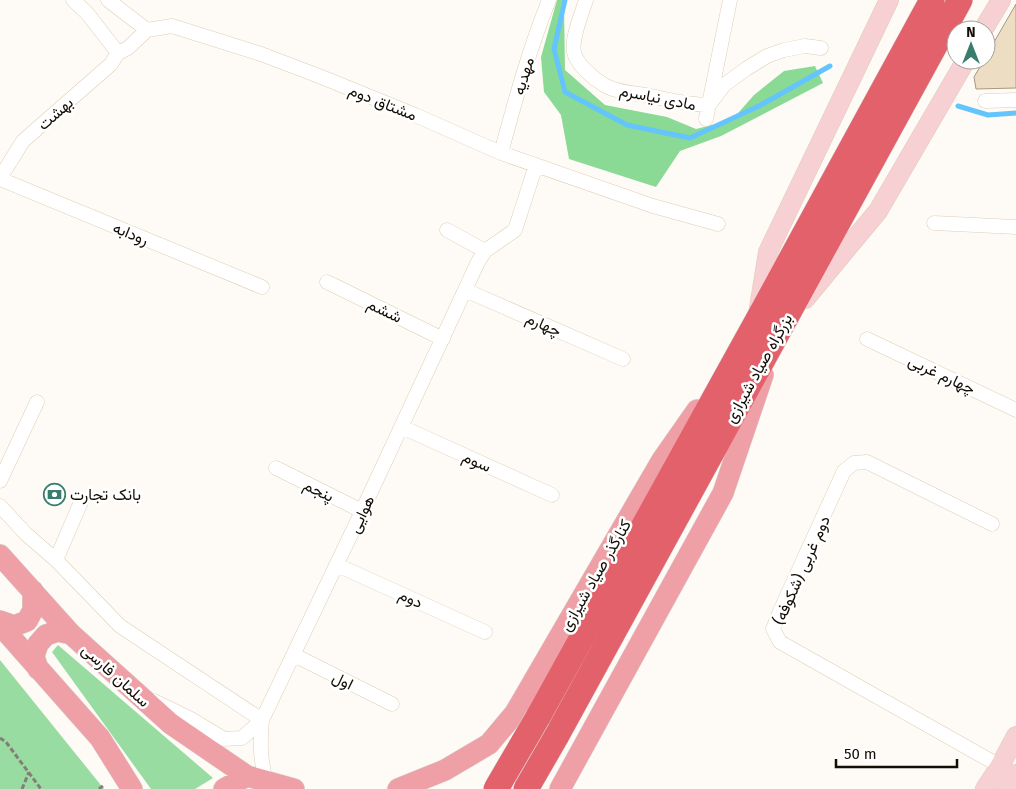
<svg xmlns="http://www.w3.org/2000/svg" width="1016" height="789" font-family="'Fira Sans',Vazirmatn,sans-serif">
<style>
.green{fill:#99dca1}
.forest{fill:#8ad995}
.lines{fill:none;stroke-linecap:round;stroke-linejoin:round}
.stream{stroke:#64c4fd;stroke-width:5}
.building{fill:#eddec3;stroke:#a6987f}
.street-casing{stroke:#ddceb4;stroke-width:15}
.secondary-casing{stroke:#ddceb4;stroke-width:20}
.primary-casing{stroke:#d9d8d7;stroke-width:22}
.highway-casing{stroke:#d9d8d7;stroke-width:26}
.path{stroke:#837f78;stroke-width:3;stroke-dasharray:5 2.5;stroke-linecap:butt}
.street{stroke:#fff;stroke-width:14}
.secondary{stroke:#f7d0d3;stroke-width:19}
.primary{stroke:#eea0a6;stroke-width:21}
.highway{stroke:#e3616b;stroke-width:25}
.highway-bridge-casing{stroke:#d9d8d7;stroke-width:26;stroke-linecap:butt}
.highway-bridge{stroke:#e3616b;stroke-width:25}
.labels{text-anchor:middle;stroke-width:5;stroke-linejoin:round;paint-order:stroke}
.street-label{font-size:16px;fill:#130e05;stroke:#fff}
.poi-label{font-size:16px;fill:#130e05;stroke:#fff;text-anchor:start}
</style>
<rect width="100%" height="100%" fill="#fefbf6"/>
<!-- green -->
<path class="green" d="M58 645 213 778 195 789H151L52 652Z
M0 660 104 789H0Z"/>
<!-- forest -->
<path class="forest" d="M557 0H567L564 7 565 70 605 105 667 117 696 129 732 120 754 95 784 71 815 66 823 83 721 136 680 151 656 187 569 159 561 115 544 92 541 57Z"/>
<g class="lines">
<!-- stream -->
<path class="stream" d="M565 0 554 49 565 92 627 125 690 138 759 106 830 66
M958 106 988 115 1016 113"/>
</g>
<!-- building -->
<path class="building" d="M1016 4V88L976 89 974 77 984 60H986V56Z"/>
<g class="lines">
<defs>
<path id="street" d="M73 0 87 13 118 53 128 48 147 30 172 26 261 54 324 78 415 115 501 153 653 206 718 224
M108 0 147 30
M586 0C582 13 571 39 574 52 576 64 594 79 604 85 616 92 632 93 645 95 667 99 686 105 709 105L724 85 746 69 767 56 784 50 805 46 821 48
M985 101 1016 100
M706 119 730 0
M501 153C515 101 529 50 549 0
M0 178 23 141 111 64 118 53
M0 179 262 287
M934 223 1016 227
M447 230 485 251
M327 282 443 339
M465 290 623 359
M867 339 1016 410
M402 427 552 495
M276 468 362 511
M0 481 37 402
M0 506 26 534 56 560 120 626 262 720
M992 524 867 462 854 463 844 471 780 611 773 629 780 642 1000 766
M56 560 81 502
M337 565 485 632
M294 655 392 704
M154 701 191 719 224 739 242 738 262 720
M266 782C260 757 260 745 262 720L355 526 478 262 485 251 515 230 536 165"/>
<path id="secondary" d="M983 30 1001 0
M805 299 878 211 966 60
M759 308 768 252 889 0
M985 789 1000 766 1016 736
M1007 789 1016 774"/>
<path id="primary" d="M0 555 71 634 171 724 247 776 294 789
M0 621 14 626 27 621 33 610V591
M0 625 100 738 132 789
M38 669 34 656 38 644 46 635 58 631 71 634
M224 789 247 776
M398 789 445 770 489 744 515 713 662 460 697 410
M560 789 723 493 763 375"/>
<path id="highway" d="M538 717 757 321 932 0
M556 737 960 0"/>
</defs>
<!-- street casing -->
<use href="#street" class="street-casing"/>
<!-- secondary casing -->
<use href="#secondary" class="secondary-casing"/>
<!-- primary casing -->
<use href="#primary" class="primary-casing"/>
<!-- highway casing -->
<use href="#highway" class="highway-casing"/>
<!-- path -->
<path class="path" d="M0 738 6 742 41 789
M22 789 29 772
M99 789 104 785"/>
<!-- street -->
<use href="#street" class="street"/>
<!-- secondary -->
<use href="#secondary" class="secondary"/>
<!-- primary -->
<use href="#primary" class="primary"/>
<!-- highway -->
<use href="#highway" class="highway"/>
<defs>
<path id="highway-bridge" d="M496 789 538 717
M526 789 556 737"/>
</defs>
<!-- highway-bridge casing -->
<use href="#highway-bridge" class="highway-bridge-casing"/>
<!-- highway-bridge -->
<use href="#highway-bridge" class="highway-bridge"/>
</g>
<!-- icons -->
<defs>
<symbol id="bank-ring" viewBox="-11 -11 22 22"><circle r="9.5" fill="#fff" stroke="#3a7c6d" stroke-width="1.5"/><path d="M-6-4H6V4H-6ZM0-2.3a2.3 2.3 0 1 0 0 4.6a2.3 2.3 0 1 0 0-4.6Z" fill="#3a7c6d"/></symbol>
</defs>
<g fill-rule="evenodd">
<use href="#bank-ring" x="42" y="482" width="25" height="25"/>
</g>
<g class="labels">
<!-- street labels -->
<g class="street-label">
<text transform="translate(523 76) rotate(-73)" y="6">مهدیه</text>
<text transform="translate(658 97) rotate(11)" y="6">مادی نیاسرم</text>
<text transform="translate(383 102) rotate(22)" y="6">مشتاق دوم</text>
<text transform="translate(55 113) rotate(-41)" y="6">بهشت</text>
<text transform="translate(131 233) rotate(22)" y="6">رودابه</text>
<text transform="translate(385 310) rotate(26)" y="6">ششم</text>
<text transform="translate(544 324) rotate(24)" y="6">چهارم</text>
<text transform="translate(758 368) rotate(-61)" y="6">بزرگراه صیاد شیرازی</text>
<text transform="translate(942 374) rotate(25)" y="6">چهارم غربی</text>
<text transform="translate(477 461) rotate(24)" y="6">سوم</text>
<text transform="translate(319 490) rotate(26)" y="6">پنجم</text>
<text transform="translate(361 514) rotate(-65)" y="6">هوایی</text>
<text transform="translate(801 570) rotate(-66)" y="6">دوم غربی (شکوفه)</text>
<text transform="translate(595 575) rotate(-60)" y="6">کنارگذر صیاد شیرازی</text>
<text transform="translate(411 598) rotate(25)" y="6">دوم</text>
<text transform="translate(116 675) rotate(42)" y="6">سلمان فارسی</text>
<text transform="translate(343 680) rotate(26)" y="6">اول</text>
</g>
<!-- poi labels -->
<g class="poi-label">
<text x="70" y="500">بانک تجارت</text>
</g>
</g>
<!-- north arrow -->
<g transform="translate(971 45)"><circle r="24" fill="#ffffff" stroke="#a19f9b"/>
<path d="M0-4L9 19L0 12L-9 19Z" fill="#3a7c6d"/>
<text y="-8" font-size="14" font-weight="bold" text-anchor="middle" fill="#130e05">N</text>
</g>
<!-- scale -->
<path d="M836 759v8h121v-8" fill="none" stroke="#130e05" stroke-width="2.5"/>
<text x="844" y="759" font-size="15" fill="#130e05" stroke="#ffffff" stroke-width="4" paint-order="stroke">50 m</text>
</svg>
